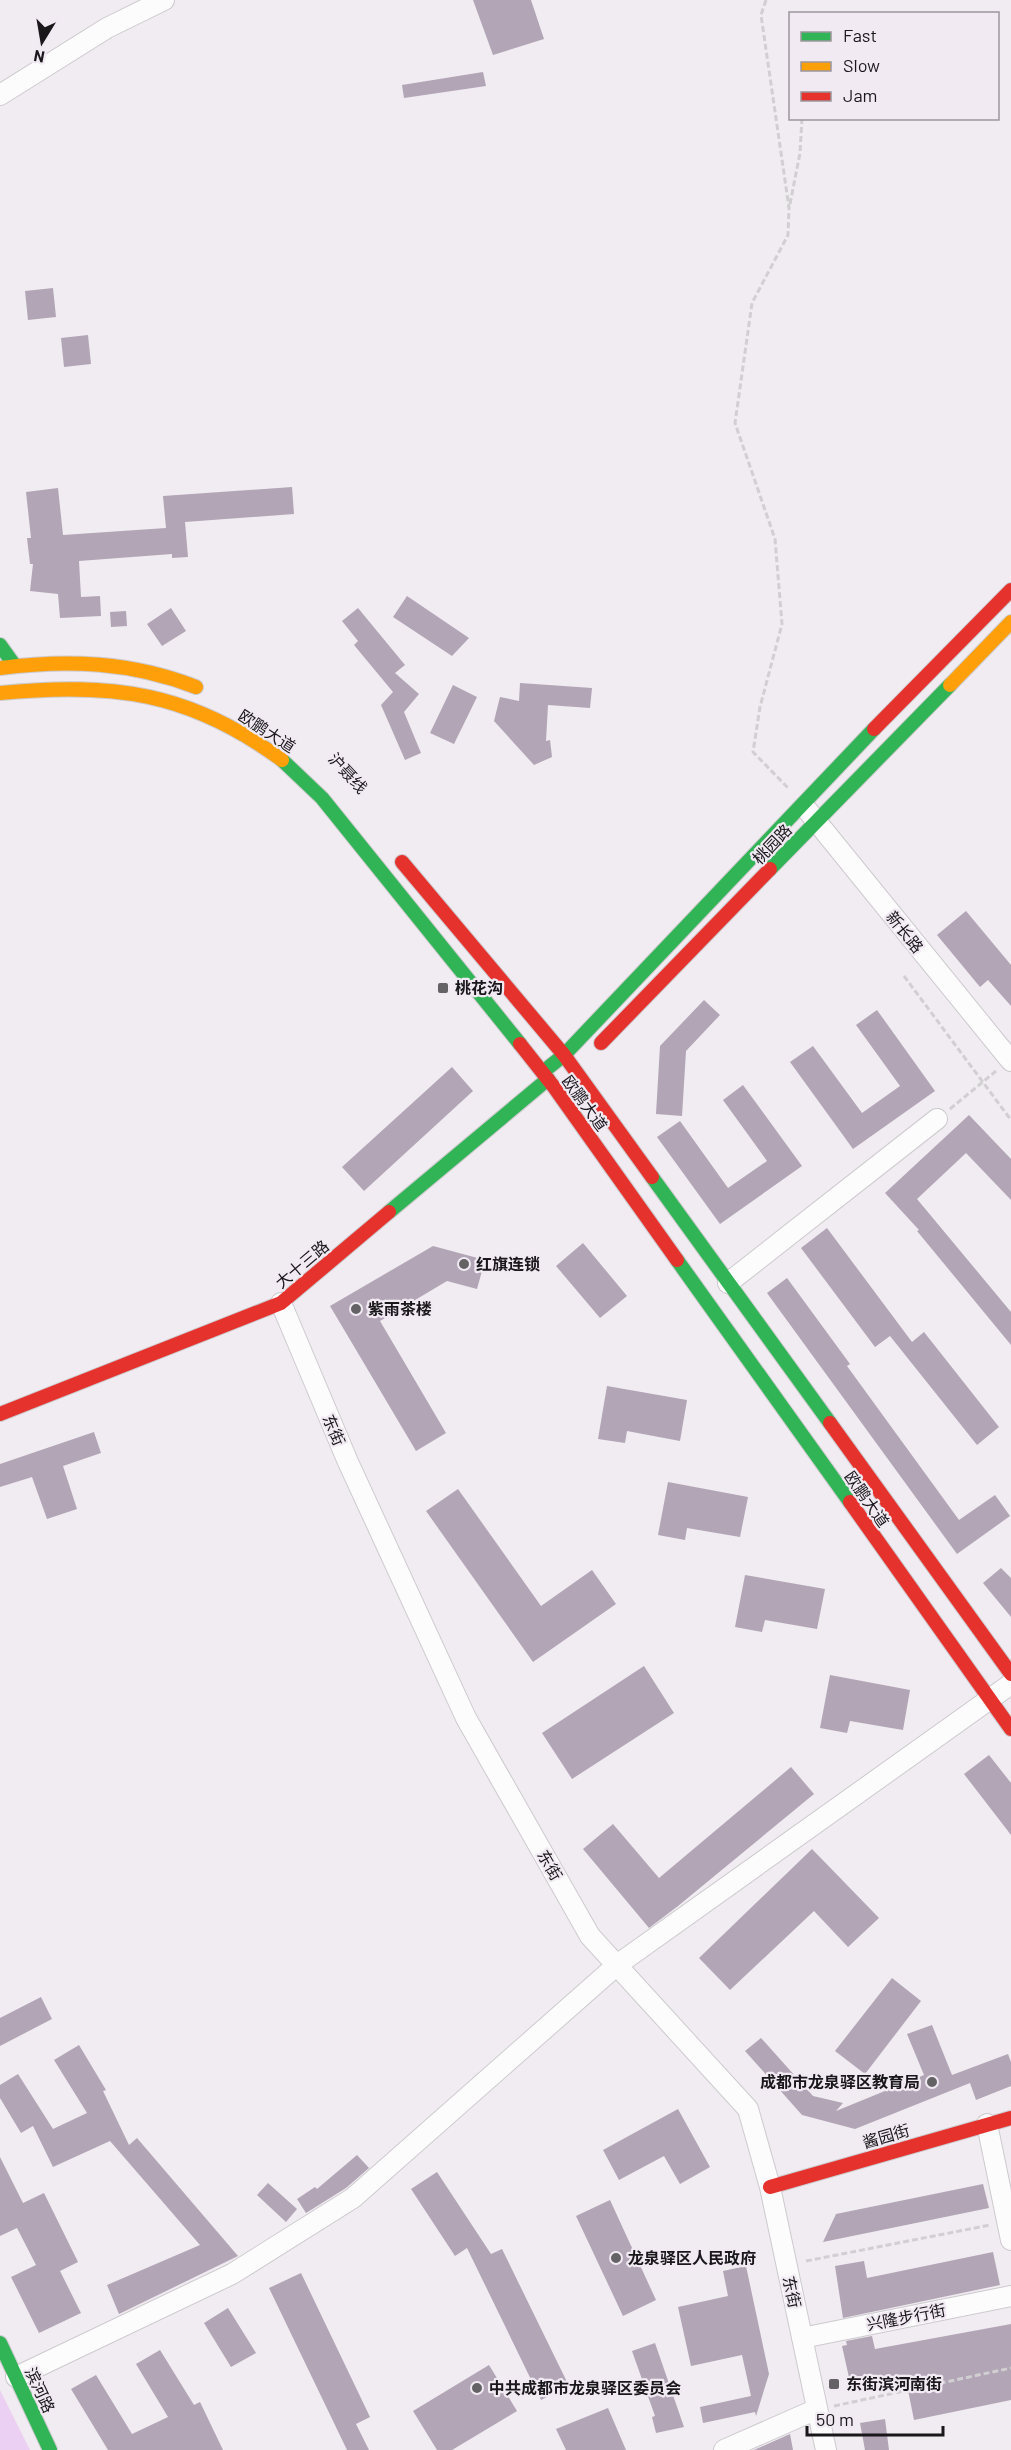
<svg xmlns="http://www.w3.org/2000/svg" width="1011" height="2450" font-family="Barlow,'Noto Sans SC',sans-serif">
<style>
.green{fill:#ecd0f4}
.building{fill:#b2a5b6}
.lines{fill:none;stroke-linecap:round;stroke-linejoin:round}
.street-casing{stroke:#cdcace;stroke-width:22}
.fast-casing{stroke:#cdcace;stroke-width:16}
.slow-casing{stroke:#cdcace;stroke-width:16}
.jam-casing{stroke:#cdcace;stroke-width:16}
.path{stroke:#d1cfd1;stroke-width:3;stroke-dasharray:6 3;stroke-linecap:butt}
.street{stroke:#fdfcfd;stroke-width:20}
.fast{stroke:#30b455;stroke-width:14}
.slow{stroke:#ff9f0a;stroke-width:14}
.jam{stroke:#e5322d;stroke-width:14}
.poi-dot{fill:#646265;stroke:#f1eaf3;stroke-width:2}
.labels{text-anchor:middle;stroke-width:4.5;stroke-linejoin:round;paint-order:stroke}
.street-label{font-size:16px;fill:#19171a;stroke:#f1eaf3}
.poi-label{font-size:16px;font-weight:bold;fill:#19171a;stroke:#f1eaf3;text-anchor:start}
</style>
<rect width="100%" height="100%" fill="#f0ecf1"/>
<!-- green -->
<path class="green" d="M0 2390 30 2450H0Z"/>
<!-- building -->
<path class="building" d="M473 0H531L544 39 493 55Z
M483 72 486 86 404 98 402 85Z
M53 288 56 317 28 320 25 291Z
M88 335 91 364 64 367 61 338Z
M292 487 294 514 185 522 188 557 172 558V554L79 561 81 597 100 596 101 616 60 618 58 594 30 591 33 564H30L27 538H31L26 492 58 488 63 535 166 528 163 496Z
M407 596 469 638 452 656 393 617Z
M171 608 186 631 162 646 147 624Z
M358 608 405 665 395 673 419 694 404 712 421 753 405 760 381 705 393 692 354 645 358 641 342 621Z
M126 611 127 626 111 627 110 612Z
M520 683 592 688 590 708 548 705 546 741 550 740 552 757 534 765 494 721 500 697 519 701Z
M453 685 477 697 454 744 430 733Z
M966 911 1011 965V1006L988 980 980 987 937 935Z
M704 1000 720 1015 686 1051 682 1116 656 1114 660 1046Z
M877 1010 935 1091 853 1149 790 1062 813 1046 862 1113 900 1086 856 1025Z
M452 1067 473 1091 364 1191 342 1167Z
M743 1085 802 1166 720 1224 657 1137 680 1121 728 1188 767 1161 723 1100Z
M969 1115 1011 1159V1200L966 1153 917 1199 1011 1312V1345L917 1231 919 1230 885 1193Z
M827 1228 912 1342 924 1332 999 1427 977 1445 890 1336 875 1347 801 1248Z
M583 1243 627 1296 600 1318 556 1266Z
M433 1246 485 1260 477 1289 447 1281 380 1321 446 1433 416 1451 330 1306Z
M787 1278 850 1364 847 1366 959 1520 995 1495 1010 1516 957 1554 767 1293Z
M607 1386 687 1400 680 1441 627 1431 625 1443 598 1439Z
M94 1432 101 1453 63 1466 77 1509 47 1519 32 1477 0 1487V1464Z
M668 1482 748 1497 740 1537 687 1528 685 1540 658 1535Z
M458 1489 541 1606 592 1570 616 1604 533 1662 426 1511Z
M1001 1568 1011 1578V1617L983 1583Z
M745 1575 825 1589 817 1629 765 1620 762 1632 735 1627Z
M644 1666 674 1713 572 1779 542 1733Z
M830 1675 910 1690 903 1730 850 1721 847 1733 820 1728Z
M989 1755 1011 1783V1835L964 1774Z
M791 1767 814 1794 678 1906 649 1928 583 1849 613 1824 659 1878Z
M812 1849 879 1918 848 1947 814 1911 730 1990 699 1958Z
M892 1978 921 2001 865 2074 835 2051Z
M41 1997 52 2019 0 2046V2018Z
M932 2025 952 2075 1008 2054 1011 2062V2086L976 2100 970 2083 855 2129 802 2115 745 2051 761 2038 813 2096 843 2103 836 2111 924 2075 907 2034Z
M79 2045 106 2090 103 2091 129 2145 137 2138 238 2256 119 2314 107 2285 200 2245 110 2141 53 2167 33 2126 21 2133 0 2098V2085L18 2074 53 2129 87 2113 54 2060Z
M678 2109 710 2167 680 2184 664 2156 619 2180 603 2150Z
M357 2155 369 2168 346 2188 306 2213 297 2199 315 2187 317 2189Z
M0 2157 23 2203 44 2193 78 2262 60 2271 81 2313 39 2333 11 2277 36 2265 17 2228 0 2236Z
M437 2172 491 2254 502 2249 569 2386 541 2400 467 2248 455 2256 411 2189Z
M268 2183 297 2209 286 2222 257 2195Z
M983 2184 989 2208 823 2242 836 2214Z
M610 2200 656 2300 623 2316 576 2216Z
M993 2252 1000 2285 843 2318 835 2266 864 2261 867 2278Z
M746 2266 769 2374 756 2416 755 2412 703 2423 700 2407 751 2396 742 2355 691 2366 678 2307 728 2296 723 2271Z
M301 2273 370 2417 356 2424 369 2450H347L269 2288Z
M228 2308 256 2353 231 2367 204 2323Z
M1011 2324V2400L914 2420 906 2380 852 2391 842 2346 847 2345 846 2341 872 2336 875 2349Z
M655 2343 684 2427 656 2433 652 2417 655 2416 632 2351Z
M160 2350 194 2405 200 2402 223 2450H108L71 2389 96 2375 132 2434 168 2417 136 2364Z
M489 2365 517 2411 452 2450H437L413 2411Z
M608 2408 626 2450H566L556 2429Z
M885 2419 889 2450H865L860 2423Z
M790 2434 793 2450H754Z"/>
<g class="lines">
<defs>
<path id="street" d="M0 95 107 28 164 0
M808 811 1011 1061
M728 1283 937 1119
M281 1303 348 1462 466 1718 590 1936 748 2109 770 2187 826 2450
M987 2124 1011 2240
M802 2338 1011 2296
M16 2377 232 2274 353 2198 617 1965 1011 1684
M724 2450 817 2409"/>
<path id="fast" d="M0 645 15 666
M282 760 322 798 520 1044
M770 869 950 685
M549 1067 564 1055 874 729
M652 1177 830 1423
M389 1212 548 1079
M677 1260 850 1502
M0 2343 50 2450"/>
<path id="slow" d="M0 668C68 659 132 662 196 687
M950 685 1011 622
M0 693C112 682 190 692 282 760"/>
<path id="jam" d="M874 729 1011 590
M402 862 564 1055 652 1177
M601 1043 770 869
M520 1044 554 1087 677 1260
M0 1414 281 1303 389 1212
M830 1423 1011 1674
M850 1502 1011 1729
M770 2187 1011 2118"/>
</defs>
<!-- street casing -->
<use href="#street" class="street-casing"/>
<!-- fast casing -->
<use href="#fast" class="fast-casing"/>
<!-- slow casing -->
<use href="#slow" class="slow-casing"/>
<!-- jam casing -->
<use href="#jam" class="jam-casing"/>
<!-- path -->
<path class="path" d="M766 0 761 15 789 208 788 235 752 303 735 423 775 539 782 624 760 707 753 752 788 788
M790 204 800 153 802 118
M904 976 1011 1120
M950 1109 996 1071
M806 2261 990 2225
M834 2406 1011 2368"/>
<!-- street -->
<use href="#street" class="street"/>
<!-- fast -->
<use href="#fast" class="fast"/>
<!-- slow -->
<use href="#slow" class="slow"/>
<!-- jam -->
<use href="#jam" class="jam"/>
</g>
<!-- markers -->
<g class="poi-dot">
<rect x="437" y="982" width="12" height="12" rx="3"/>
<circle cx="464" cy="1264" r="6"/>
<circle cx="356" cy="1309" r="6"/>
<circle cx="932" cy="2082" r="6"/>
<circle cx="616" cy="2258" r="6"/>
<rect x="828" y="2378" width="12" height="12" rx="3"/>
<circle cx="477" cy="2388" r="6"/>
</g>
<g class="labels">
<!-- street labels -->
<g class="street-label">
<text transform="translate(267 731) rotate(33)" y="6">欧鹏大道</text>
<text transform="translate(348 773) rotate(47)" y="6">沪聂线</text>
<text transform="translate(772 844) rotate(-46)" y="6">桃园路</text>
<text transform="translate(905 932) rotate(51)" y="6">新长路</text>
<text transform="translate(585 1103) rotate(54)" y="6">欧鹏大道</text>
<text transform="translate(302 1264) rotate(-40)" y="6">大十三路</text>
<text transform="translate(334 1430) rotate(67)" y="6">东街</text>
<text transform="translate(867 1499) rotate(55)" y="6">欧鹏大道</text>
<text transform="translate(550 1865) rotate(60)" y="6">东街</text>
<text transform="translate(886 2136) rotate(-16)" y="6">酱园街</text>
<text transform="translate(792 2292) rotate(78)" y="6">东街</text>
<text transform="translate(906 2317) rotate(-11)" y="6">兴隆步行街</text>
<text transform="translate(40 2390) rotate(65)" y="6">滨河路</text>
</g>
<!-- poi labels -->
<g class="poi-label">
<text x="455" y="994">桃花沟</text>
<text x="476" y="1270">红旗连锁</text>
<text x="368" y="1315">紫雨茶楼</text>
<text x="920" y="2088" text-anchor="end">成都市龙泉驿区教育局</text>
<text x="628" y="2264">龙泉驿区人民政府</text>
<text x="846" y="2390">东街滨河南街</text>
<text x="489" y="2394">中共成都市龙泉驿区委员会</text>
</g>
</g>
<!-- legend -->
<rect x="789" y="12" width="210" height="108" fill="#f1eaf3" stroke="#9b969c" stroke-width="1.5"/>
<rect x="801" y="32" width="30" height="9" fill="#30b455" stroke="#9b969c" stroke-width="1.5"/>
<text x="843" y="42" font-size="18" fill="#19171a">Fast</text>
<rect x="801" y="62" width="30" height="9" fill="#ff9f0a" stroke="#9b969c" stroke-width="1.5"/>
<text x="843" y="72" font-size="18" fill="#19171a">Slow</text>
<rect x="801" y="92" width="30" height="9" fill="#e5322d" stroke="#9b969c" stroke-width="1.5"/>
<text x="843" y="102" font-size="18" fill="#19171a">Jam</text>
<!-- north arrow -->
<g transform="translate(42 42) rotate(191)" stroke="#f1eaf3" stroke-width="4.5" paint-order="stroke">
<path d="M0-4.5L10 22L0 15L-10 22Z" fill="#19171a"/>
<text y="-9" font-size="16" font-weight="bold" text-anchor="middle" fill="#19171a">N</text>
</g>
<!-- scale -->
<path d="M807 2426v9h136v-9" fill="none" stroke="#19171a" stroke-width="3"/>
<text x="816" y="2426" font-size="18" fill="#19171a" stroke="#f1eaf3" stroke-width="4.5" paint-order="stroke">50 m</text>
</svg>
